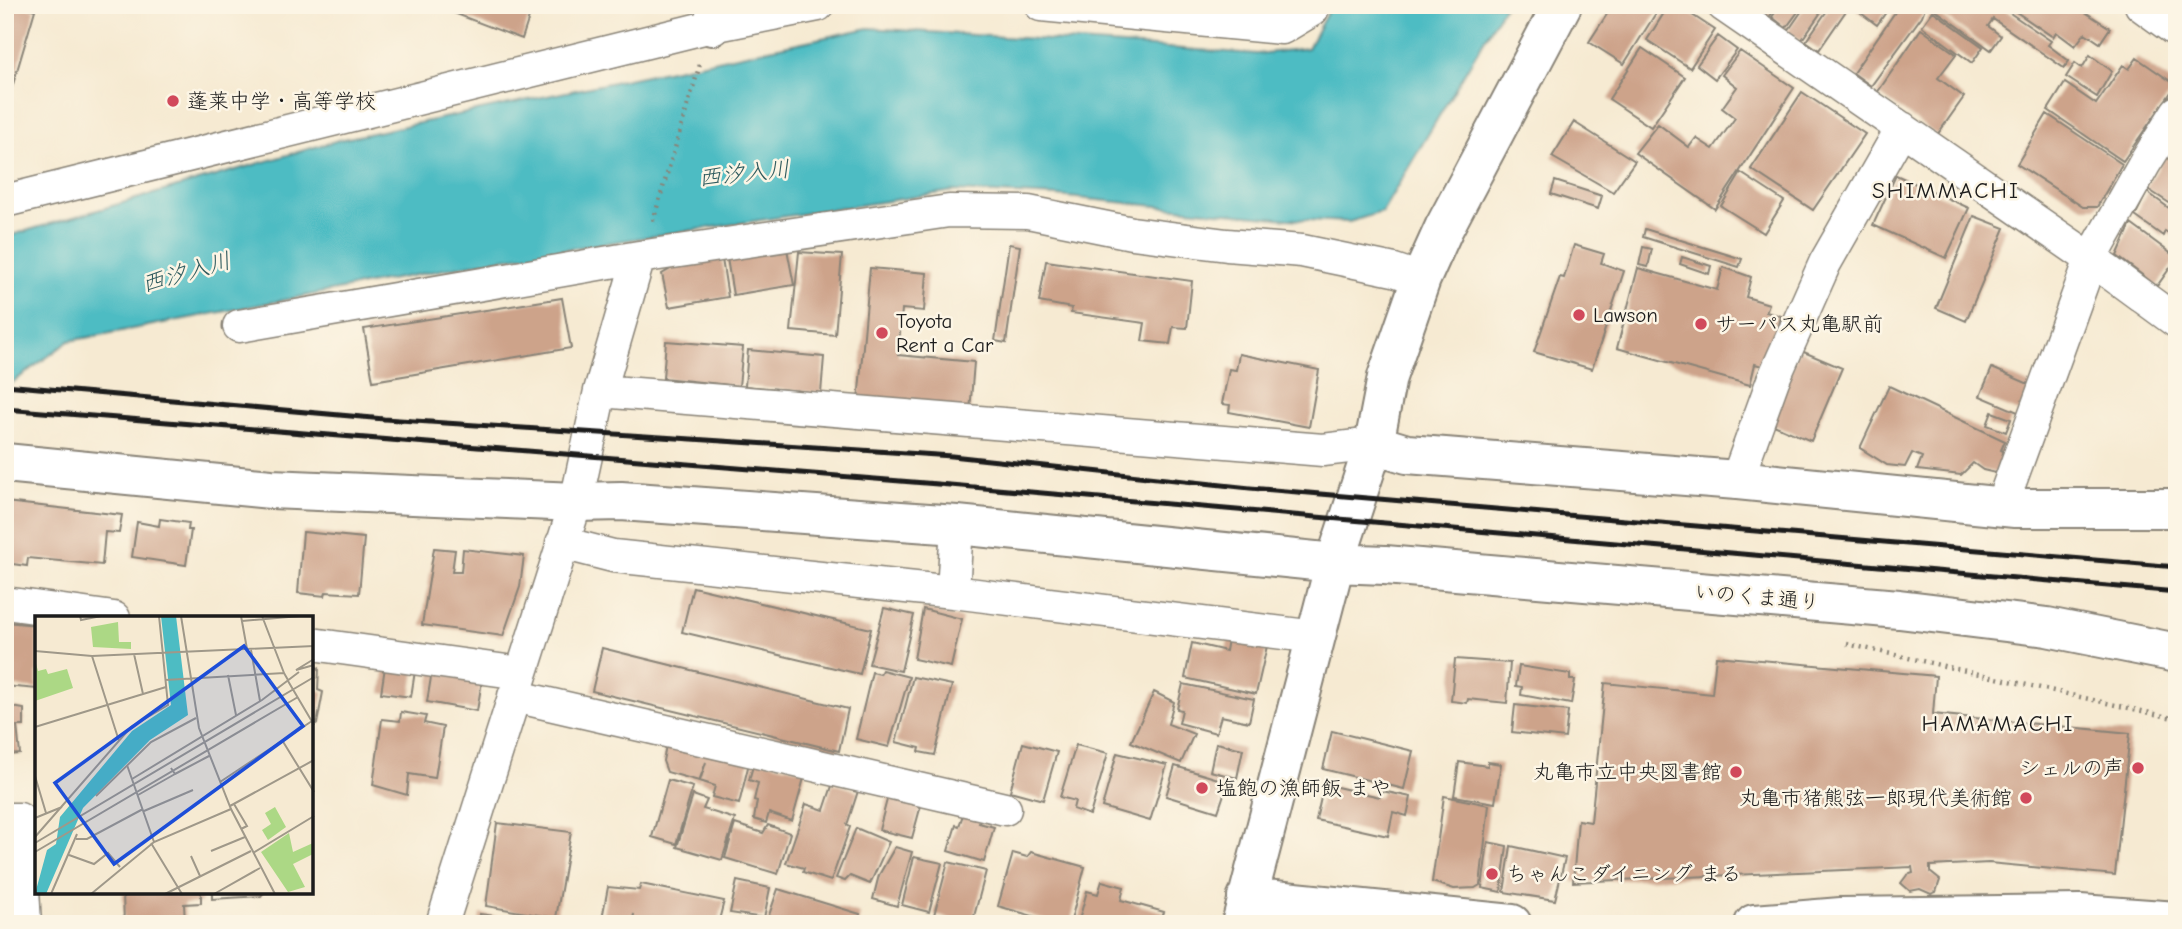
<svg xmlns="http://www.w3.org/2000/svg" width="2182" height="929" font-family="'Comic Neue','Klee One',sans-serif">
<style>
.water{fill:#4dbcc3;stroke:#346c70;stroke-width:2}
.building{fill:#cda38a}
.lines{fill:none;stroke-linecap:round;stroke-linejoin:round}
.minor-casing{stroke:#898377;stroke-width:35}
.tertiary-casing{stroke:#898377;stroke-width:42}
.path{stroke:#898377;stroke-width:4.5;stroke-dasharray:2 5;stroke-linecap:butt}
.minor{stroke:#fff;stroke-width:32}
.tertiary{stroke:#fff;stroke-width:38}
.rail{stroke:#1c1c1c;stroke-width:5}
.poi-dot{fill:#d1495b;stroke:#fcf5e5;stroke-width:2.5}
.labels{text-anchor:middle;stroke-width:5;stroke-linejoin:round;paint-order:stroke}
.poi-label{font-size:21px;fill:#1c1c1c;stroke:#fcf5e5;text-anchor:start}
.street-label{font-size:21px;fill:#1c1c1c;stroke:#fcf5e5}
.water-label{font-size:23px;font-style:italic;fill:#305c5f;stroke:#fcf5e5}
.neighbourhood-label{font-size:23px;letter-spacing:2px;fill:#1c1c1c;stroke:#fcf5e5}
.inset-road{fill:none;stroke:#9f9889;stroke-width:2}
.view{fill:#1d4ed8;fill-opacity:0.15;stroke:#1d4ed8;stroke-width:3.5}
.inset-edge{fill:none;stroke:#1c1c1c;stroke-width:3.5}
</style>
<rect width="100%" height="100%" fill="#fcf5e5"/>
<filter id="ink" filterUnits="userSpaceOnUse"><feTurbulence type="fractalNoise" baseFrequency=".0143" numOctaves="2"/><feDisplacementMap in="SourceGraphic" scale="14" xChannelSelector="R" yChannelSelector="G"/><feConvolveMatrix kernelMatrix="1 2 1 2 8 2 1 2 1" color-interpolation-filters="sRGB"/></filter>
<filter id="wash" filterUnits="userSpaceOnUse"><feTurbulence type="fractalNoise" baseFrequency=".00686" numOctaves="4" result="noise"/><feDisplacementMap in="SourceGraphic" scale="28" xChannelSelector="R" yChannelSelector="G"/><feGaussianBlur stdDeviation="1.57" result="paint"/><feColorMatrix in="noise" values="0 0 0 0 0 0 0 0 0 0 0 0 0 0 0 0 0 1.4 0 .05"/><feComposite in="paint" operator="in"/></filter>
<g filter="url(#wash)">
<rect width="100%" height="100%" fill="#f6ead2"/>
<!-- water -->
<path class="water" d="M1331 5H1505L1382 212 1349 222 1287 219 1057 196 954 191 494 260 69 341 5 388V237L339 140 869 28 1257 54 1308 48Z"/>
<g id="blocks">
<!-- building -->
<path class="building" d="M5 5H20L35 10 6 108Z
M433 5H533L522 39Z
M1613 5H1661L1624 64 1589 42Z
M1669 5H1677L1715 30 1690 68 1647 40Z
M1749 5H1778L1767 20Z
M1781 5H1803L1786 28 1772 17Z
M1806 5H1826L1801 41 1788 31Z
M1831 5H1850L1819 50 1806 41Z
M1854 5H1891L1877 25 1853 7Z
M1900 5H1926L1922 16 1871 86 1853 73Z
M1934 5H1998L2051 41 2048 45 2069 61 2064 68 1993 19 1988 26 2001 36 1991 50 1933 8Z
M2006 5H2074L2110 28 2100 43 2085 33 2075 46 2056 32 2053 37Z
M1933 11 1983 47 1972 63 1922 26Z
M1921 29 1956 54 1938 78 1964 97 1937 135 1877 93Z
M1718 36 1737 50 1715 79 1697 65Z
M1642 48 1685 77 1651 127 1609 99Z
M1740 51 1794 88 1715 209 1635 153 1658 124 1689 147 1696 138 1713 149 1735 118 1722 108 1737 87 1722 75Z
M2090 55 2112 71 2097 97 2066 77 2075 63 2082 68Z
M2137 58 2176 85 2123 161 2048 110 2065 83 2096 104 2123 65 2129 69Z
M1802 92 1865 134 1813 210 1751 169Z
M2047 114 2122 164 2097 207H2083L2017 164Z
M1574 122 1635 161 1613 192 1552 157Z
M2169 150 2177 154V208L2146 188Z
M1741 173 1784 201 1764 233 1721 206Z
M1896 175 1969 208 1946 258 1873 225Z
M1555 181 1602 196 1598 209 1551 194Z
M2147 192 2177 214V234L2174 237 2165 231 2163 236 2135 216Z
M1974 216 2005 228 1966 321 1936 308Z
M2131 224 2177 258 2157 286 2117 256Z
M1645 229 1742 259 1739 267 1643 237Z
M1009 244 1020 246 1006 343 995 341Z
M1574 245 1604 254 1601 263 1624 271 1592 369 1534 352 1560 277 1564 278Z
M1643 247 1652 249 1648 267 1639 265Z
M787 249 794 285 733 295 727 258Z
M799 252 842 255 835 335 791 331Z
M1682 257 1711 266 1709 274 1680 264Z
M722 259 728 297 669 307 662 274 676 266Z
M1046 261 1192 281 1187 328 1173 327 1170 344 1142 341 1145 323 1071 313 1072 308 1039 302Z
M1723 267 1751 277 1746 297 1769 304 1766 312 1781 316 1770 368 1755 364 1750 385 1617 348 1638 268 1717 290Z
M870 268 927 273 924 311 902 309 898 355 974 362 970 412 858 402Z
M562 298 571 348 373 381 364 329Z
M666 341 743 347 739 386 663 378Z
M748 350 824 357 821 393 745 386Z
M1799 350 1842 368 1811 441 1769 423Z
M1239 354 1319 370 1309 427 1229 412 1230 405 1222 404 1229 369 1236 370Z
M1992 368 2031 385 2020 413 1980 396Z
M1889 386 2005 441 2001 450 2007 453 1996 473 1983 470 1973 463 1961 475 1917 470 1922 457 1912 453 1905 467 1887 465 1860 448Z
M1992 412 2011 419 2006 432 1987 425Z
M5 502 122 515 119 533 105 532 102 565 28 558 27 566 5 563Z
M160 519 189 523 188 530H191L186 565 132 557 137 522 159 526Z
M303 532 364 538 359 594 326 592 325 596 298 593Z
M434 548 455 550 452 572H461L463 549 524 556 520 587 503 636 422 625Z
M693 587 871 629 860 674 682 632Z
M884 608 914 615 901 671 869 664Z
M923 609 962 619 951 667 914 659Z
M5 622 37 625V689L5 686Z
M1228 639 1267 646 1256 694 1185 678 1192 643 1226 651Z
M602 648 848 709 839 751 592 691Z
M1716 656 1936 676 1933 714 2130 733 2115 875 1989 863 1930 866V872L1940 880 1936 892 1931 894 1920 889 1910 891 1901 883 1907 875 1913 873 1912 867 1573 882 1578 820 1591 822 1605 683 1712 694Z
M1455 659 1510 663 1507 703 1468 699 1467 703 1451 701Z
M312 666 319 668 318 690 323 692 317 724 312 723Z
M1519 666 1570 674V680H1575L1571 704 1521 695 1522 687 1516 686Z
M385 667 415 671 411 697 381 693Z
M882 670 909 677 889 747 856 739 872 672 880 674Z
M432 671 482 681 477 711 427 702Z
M913 677 952 685 935 755 919 752 920 748 896 742Z
M1183 684 1254 699 1249 722 1221 716 1216 733 1179 723 1182 710 1177 709Z
M1154 692 1174 702 1168 724 1194 734 1181 763 1131 742Z
M1515 705 1568 711 1565 738 1512 732Z
M12 707 24 709V726H17L20 754 5 755V708Z
M401 712 426 716 424 723 443 727 435 778 409 774 407 795 373 785 382 719 400 721Z
M1332 731 1413 751 1404 789 1323 769Z
M667 740 750 759 739 804 712 797 715 786 700 781 706 762 699 781 667 772 663 761Z
M1023 743 1057 752 1043 800 1010 791Z
M1216 743 1243 749 1237 778 1210 771Z
M1076 745 1108 753 1090 815 1073 809 1075 801 1060 797Z
M1117 753 1167 765 1150 821 1102 807Z
M755 759 806 771 792 821 769 813 766 823 754 819 757 801 754 800 758 783 749 780Z
M1459 762 1488 766V762L1501 764 1495 803 1454 796Z
M1175 766 1228 782 1218 812 1166 796Z
M668 780 693 787 676 844 652 837Z
M833 783 858 791 847 825 850 827 831 881 803 872 804 868 786 863 806 804 824 810Z
M1324 784 1380 797 1382 791 1411 797 1407 816 1393 812 1388 836 1316 820Z
M889 792 921 805 912 838 879 830Z
M693 795 707 800 703 809 735 819 722 860 677 847Z
M1444 796 1489 805 1480 885 1475 888 1454 889 1432 882Z
M964 812 981 818 979 823 994 827 984 862 948 851 956 825 959 826Z
M497 823 571 832 556 918 486 906Z
M735 824 763 833 768 825 790 833 778 874 725 858Z
M856 828 889 842 870 884 850 876 845 881 836 878Z
M1488 842 1507 846 1501 892 1482 888Z
M1511 846 1565 858 1555 900 1504 892Z
M895 847 912 852 897 906 873 899 879 875Z
M1031 852 1085 867 1070 924H1060L998 906 1013 853 1027 857Z
M914 857 942 863 929 912 902 905Z
M948 862 986 871 972 924 934 915Z
M737 881 770 888 764 918 730 913Z
M1102 881 1124 887 1121 900 1164 912 1160 924H1078L1087 891 1098 894Z
M641 884 724 901 718 924H633L634 914 632 924H601L608 887 639 890Z
M778 889 860 914 858 924H766Z
M123 892H201V903L184 904 185 924H124Z
M212 892H264L261 896 212 899Z
M480 914 538 922 537 924H479Z"/>
</g>
</g>
<g filter="url(#ink)">
<use href="#blocks" fill-opacity="0" stroke="#898377" stroke-width="2"/>
<g class="lines">
<defs>
<path id="minor" d="M1041 5 1282 28 1312 10 1314 5
M1723 5 2091 259 2177 322
M2141 5 2177 31
M5 201 712 26 818 5
M239 326 639 257 949 211 1028 212 1132 233 1227 245 1302 251 1394 270 1421 279
M600 391 1323 450 1374 444
M1737 480 1773 380 1825 263 1902 128
M2001 507 2091 259 2145 163 2177 112
M562 543 613 556 953 592 957 525
M953 592 1316 637
M5 603 114 618
M312 644 521 673
M514 696 1005 809
M5 819H19L25 924
M442 924 576 502 600 391 639 257"/>
<path id="tertiary" d="M712 26 718 5
M1374 444 1407 454 1737 480 2015 508H2177
M5 463 271 489 576 502 621 501 957 525 1335 563 1385 565 1899 609 2047 627 2177 653
M1247 897 1512 924
M1241 924 1335 563 1374 444 1387 377 1421 279 1444 228 1562 5
M1754 924 1841 917 2080 914 2177 921"/>
</defs>
<!-- minor casing -->
<use href="#minor" class="minor-casing"/>
<!-- tertiary casing -->
<use href="#tertiary" class="tertiary-casing"/>
<!-- path -->
<path class="path" d="M653 221 701 61
M1847 644 2177 719"/>
<!-- minor -->
<use href="#minor" class="minor"/>
<!-- tertiary -->
<use href="#tertiary" class="tertiary"/>
<!-- rail -->
<path class="rail" d="M5 385 384 419 952 456 1250 488 2177 567
M5 409 950 485 2177 592"/>
</g>
</g>
<!-- markers -->
<g class="poi-dot">
<circle cx="173" cy="101" r="7"/>
<circle cx="1579" cy="315" r="7"/>
<circle cx="1701" cy="324" r="7"/>
<circle cx="882" cy="333" r="7"/>
<circle cx="2138" cy="768" r="7"/>
<circle cx="1736" cy="772" r="7"/>
<circle cx="1202" cy="788" r="7"/>
<circle cx="2026" cy="798" r="7"/>
<circle cx="1492" cy="874" r="7"/>
</g>
<g class="labels">
<!-- poi labels -->
<g class="poi-label">
<text x="187" y="108">蓬莱中学・高等学校</text>
<text x="1593" y="322">Lawson</text>
<text x="896" y="328">Toyota<tspan x="896" dy="24">Rent a Car</tspan></text>
<text x="1715" y="331">サーパス丸亀駅前</text>
<text x="2124" y="775" text-anchor="end">シェルの声</text>
<text x="1722" y="779" text-anchor="end">丸亀市立中央図書館</text>
<text x="1216" y="795">塩飽の漁師飯 まや</text>
<text x="2012" y="805" text-anchor="end">丸亀市猪熊弦一郎現代美術館</text>
<text x="1506" y="881">ちゃんこダイニング まる</text>
</g>
<!-- street labels -->
<g class="street-label">
<text transform="translate(1757 597) rotate(5)" y="7">いのくま通り</text>
</g>
<!-- water labels -->
<g class="water-label">
<text transform="translate(744 173) rotate(-6)" y="8">西汐入川</text>
<text transform="translate(186 272) rotate(-16)" y="8">西汐入川</text>
</g>
<!-- neighbourhood labels -->
<g class="neighbourhood-label">
<text x="1946" y="198">SHIMMACHI</text>
<text x="1998" y="731">HAMAMACHI</text>
</g>
</g>
<!-- overview -->
<g transform="translate(35 616)">
<rect width="278" height="278" fill="#f6ead2"/>
<path d="M83 6 84 26H96V33L58 31 56 11ZM0 44 3 55 11 53 13 58 32 53 38 72 0 85ZM240 191 251 211 233 224 227 214 236 208 230 197ZM254 217 258 236 278 227V238L258 248 270 271 253 276 226 236Z" fill="#acd885"/>
<path d="M126 0H141L153 99 115 124 48 192 11 278H0L12 234 21 228 25 201 97 115 136 89Z" fill="#4dbcc3"/>
<path class="inset-road" d="M45 0 46 4 66 0M146 0 164 112 196 193 240 278M206 0 212 33M227 0 249 57M207 5 265 0M216 34 225 85M0 35 57 40 279 30M99 38 108 78M57 40 84 125M279 43 261 54 279 49M193 59 201 99M130 64 249 57 253 64M253 65 279 109M0 111 131 71M247 124 279 176M92 149 119 226M140 158 174 140M0 160 11 197M97 163 227 84 264 56M185 166 277 105M103 179 140 158 136 152M61 180 116 126 161 102M199 188 212 210 206 213M195 190 279 144M109 195 158 174M0 202 27 191M0 221 96 111 133 89 124 0M41 223H52L108 193M0 227 279 61M116 227 147 278M176 235 210 221M0 236 263 81M218 237 279 200M34 239 59 248 73 237 85 251M156 240 165 260M16 278 42 218M56 278 119 226 196 193M130 278 216 235M179 278 225 252"/>
<path class="view" d="M209 30 268 110 79 248 20 167Z"/>
<rect width="278" height="278" class="inset-edge"/>
</g>
<!-- margin -->
<rect width="2182" height="929" fill="none" stroke="#fcf5e5" stroke-width="28"/>
</svg>
